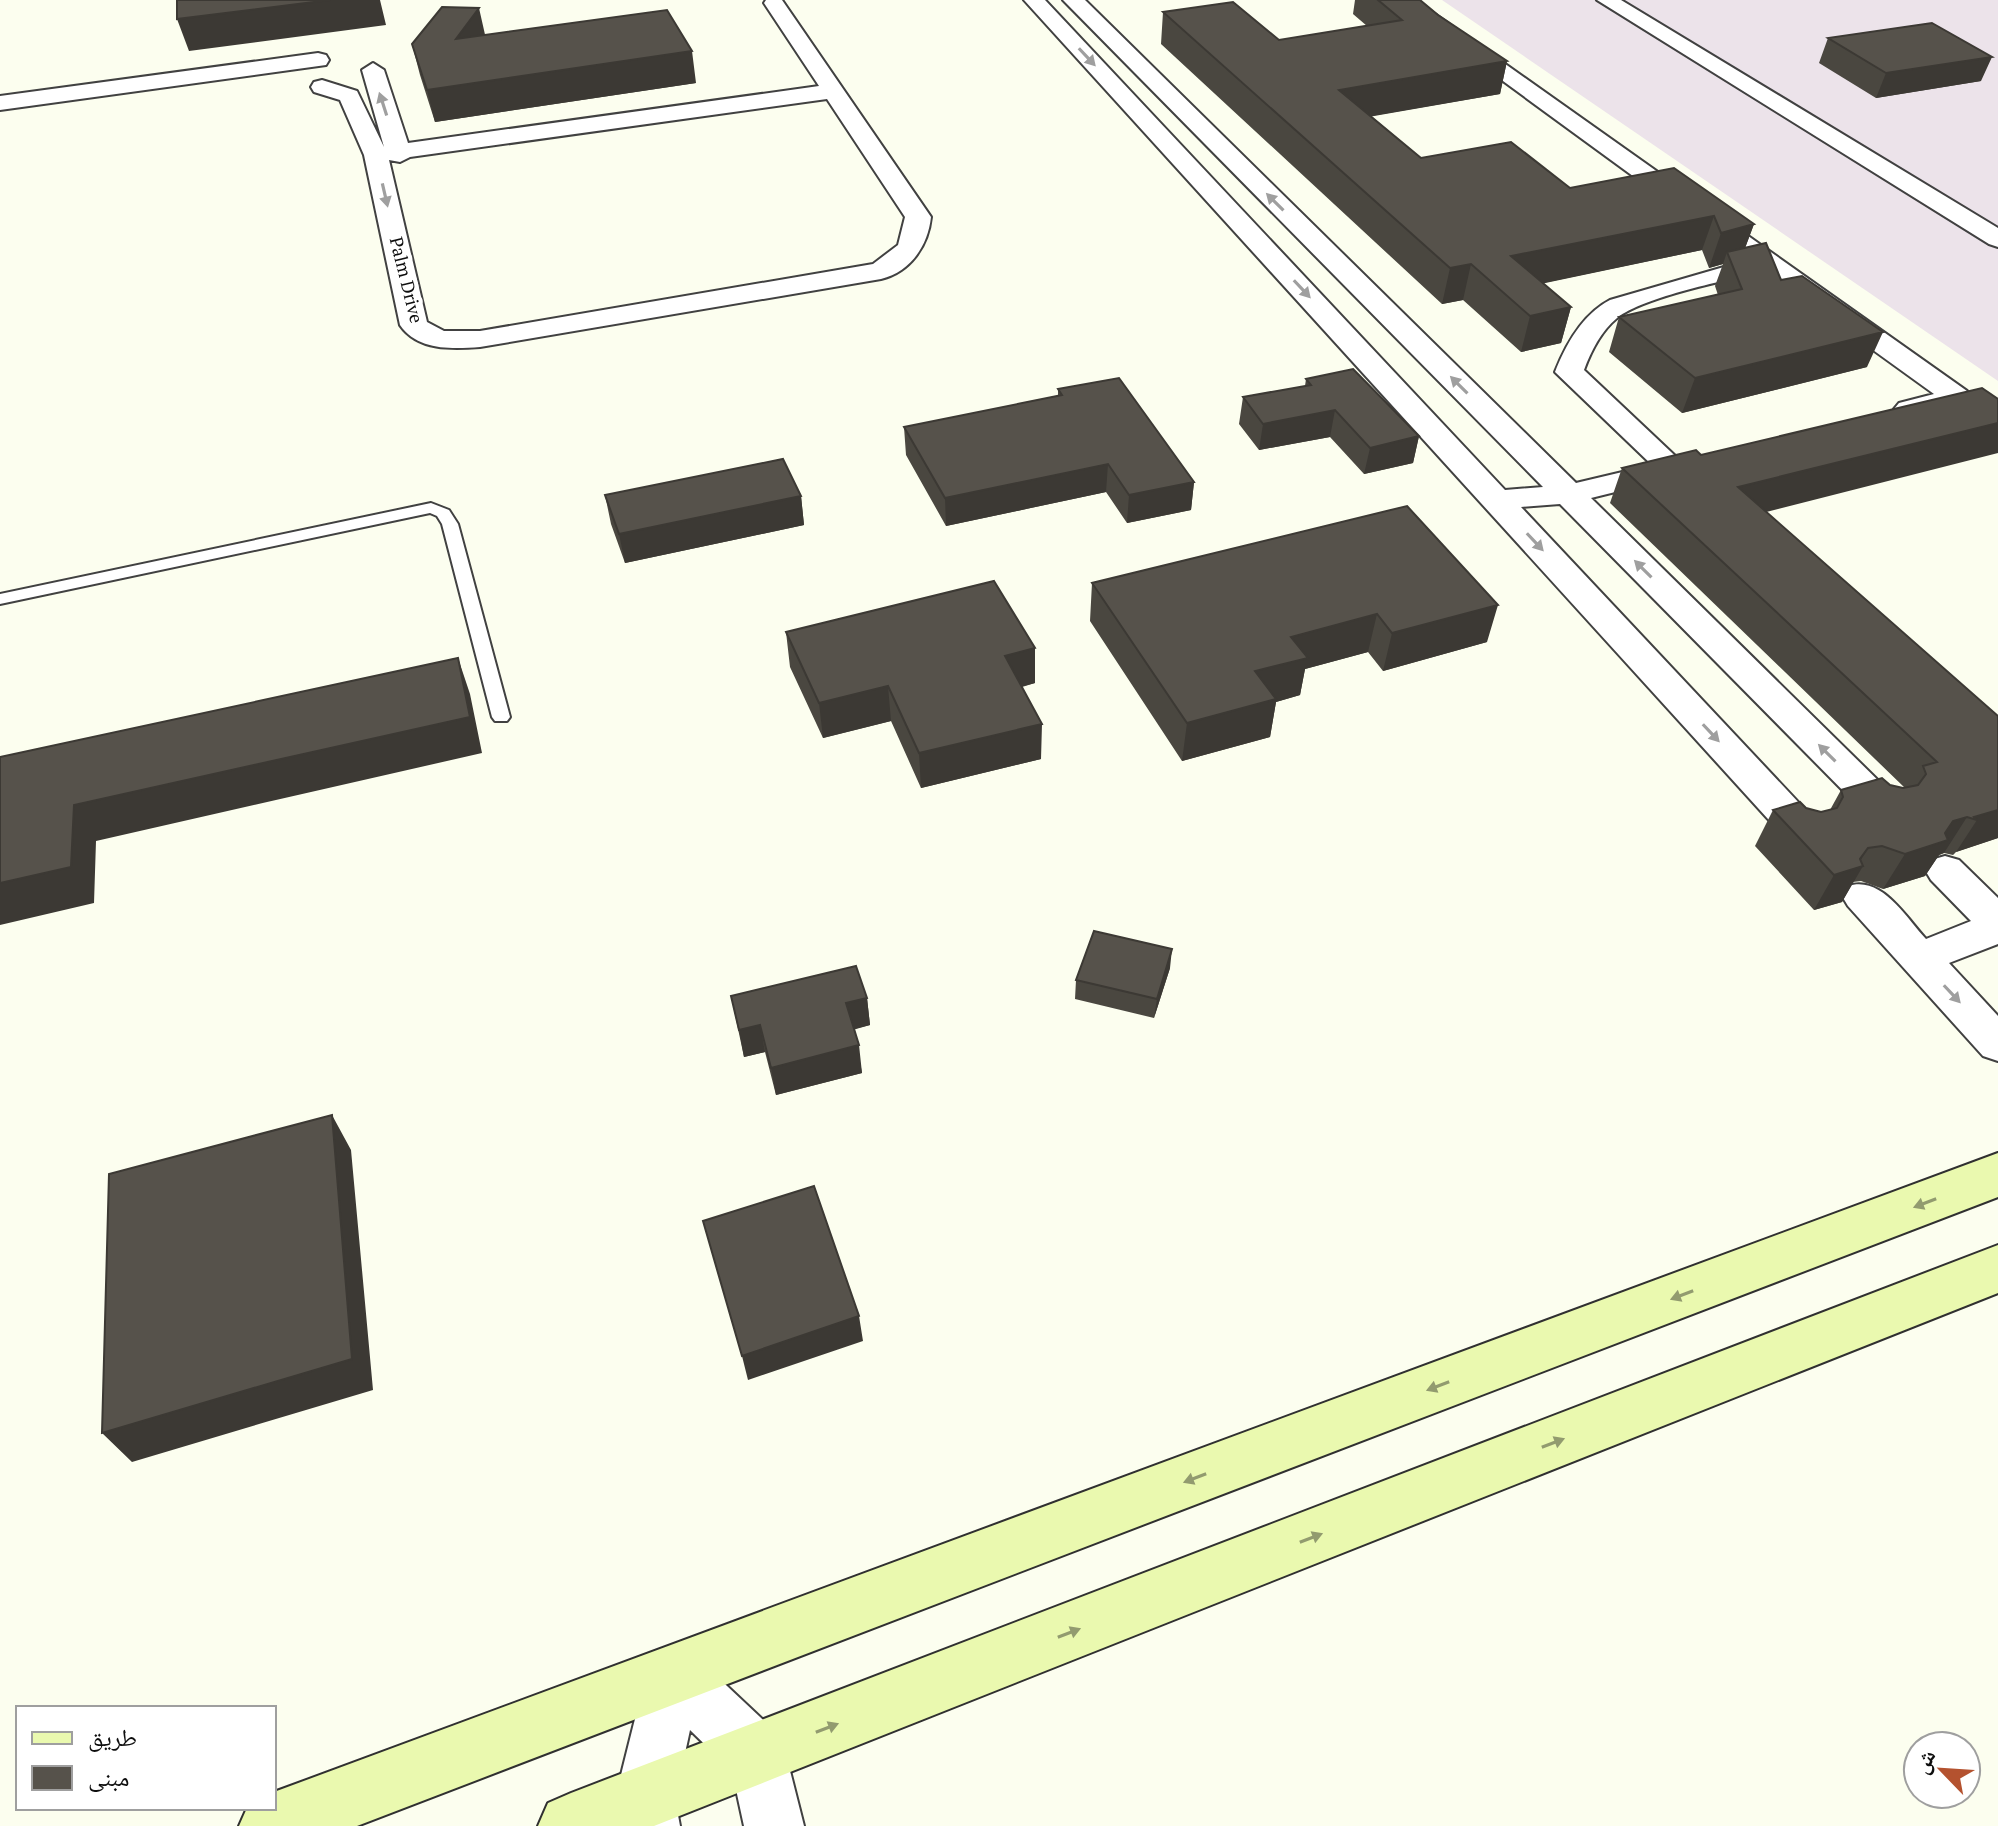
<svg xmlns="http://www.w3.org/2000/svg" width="1998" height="1826" font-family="'PT Serif','Noto Naskh Arabic',serif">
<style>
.industrial{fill:#ece3ea}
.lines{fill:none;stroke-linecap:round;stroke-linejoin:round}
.lane-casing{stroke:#414141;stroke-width:4}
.street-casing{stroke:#414141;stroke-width:4}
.secondary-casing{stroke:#303030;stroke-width:4}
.lane{fill:#fff;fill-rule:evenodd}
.street{fill:#fff;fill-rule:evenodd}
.secondary{fill:#eaf9af;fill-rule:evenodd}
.wall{fill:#4a4740}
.shaded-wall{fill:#3c3934}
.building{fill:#56524b;stroke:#3c3934;stroke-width:2}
.oneway{fill:#9f9f9f}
.oneway2{fill:#929b6f}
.labels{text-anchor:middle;stroke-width:8;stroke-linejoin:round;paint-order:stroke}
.far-street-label{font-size:18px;fill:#0e0e0e;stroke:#fff}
</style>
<rect width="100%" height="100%" fill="#fcfeef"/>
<!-- industrial -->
<path class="industrial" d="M1442 0H1998V381Z"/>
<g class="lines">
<defs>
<path id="lane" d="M431 503 449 510 458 524 510 717 507 721H495L492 717 442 524 437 516 430 513 0 604V594Z"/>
<path id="street" d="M766 0H782L931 217C928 246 910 272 881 279L480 347C452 349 418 351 400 325L364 155 340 100 314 92 311 87 314 82 322 80 357 91 384 147 362 70 373 63 384 70 408 143 819 86 764 3ZM827 99 905 217 898 245 873 264 480 331H444L427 322 389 160 400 162 410 157Z
M1024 0H1045L1505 490 1543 487 1063 0H1085L1576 483 1652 465 1555 372C1566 344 1583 314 1610 300L1748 260 1392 0H1415L1967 391 1971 397 1967 403 1909 418 1899 415 1894 409 1899 403 1934 394 1765 272C1730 279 1643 297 1617 318 1601 331 1591 351 1584 370L1688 468 1680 476 1591 498 1896 798 1902 808 1896 818 1883 821 1870 818 1560 504 1521 507 1816 821 1821 831 1816 841 1802 845 1788 841Z
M1597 0H1621L1998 228V247L1989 244Z
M318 53 326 55 329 60 326 65 0 110V96Z
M1945 856 1959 860 1998 898V944L1949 963 1998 1016V1061L1983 1056 1848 906 1842 896 1848 886C1881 875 1905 916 1926 939L1971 921 1931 880 1925 870 1931 860Z
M674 1647 694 1655 778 1734 786 1755 804 1826H744L732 1771 690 1730 675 1799 680 1826H620L615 1799 646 1675 654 1655Z"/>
<path id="secondary" d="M1998 1153V1197L357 1826H239L247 1808H274V1792Z
M1998 1245V1293L654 1826H538L548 1803 571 1793Z"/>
</defs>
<!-- lane casing -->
<use href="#lane" class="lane-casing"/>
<!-- street casing -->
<use href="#street" class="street-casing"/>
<!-- secondary casing -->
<use href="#secondary" class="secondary-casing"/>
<!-- lane -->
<use href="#lane" class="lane"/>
<!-- street -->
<use href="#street" class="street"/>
<!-- secondary -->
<use href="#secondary" class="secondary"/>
</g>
<!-- wall -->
<path class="wall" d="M1355 0H1420L1438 15 1507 61 1500 94 1371 116 1421 158 1754 224 1745 248 1781 280 1867 367 1682 413 1609 352 1619 317 1718 295 1715 286 1723 264 1709 268 1702 250 1543 283 1571 307 1561 343 1521 352 1463 300 1442 304 1161 44 1163 12 1279 40 1367 26 1353 14Z
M485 35 696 83 435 122 420 75 412 44Z
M1828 38 1981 81 1876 98 1819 63Z
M1306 379 1419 436 1413 463 1364 474 1330 437 1259 450 1239 424 1243 397 1305 386Z
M1058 389 1194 482 1191 510 1127 523 1106 492 946 526 906 455 904 427 1058 396Z
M1622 468 1766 512 1998 716V838L1956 852 1953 855 1944 853 1939 855 1925 876 1883 889 1861 881 1853 882 1842 902 1814 910 1755 846 1773 810 1806 808 1821 812 1830 810 1841 790 1890 785 1905 788 1610 503Z
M605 495 801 496 804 525 625 563 611 524Z
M1407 506 1487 642 1383 671 1368 652 1305 669 1300 695 1276 702 1270 737 1182 761 1090 621 1092 583Z
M786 632 1035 683 1022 687 1041 759 921 788 891 721 823 738 790 667Z
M1170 968 1154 1018 1075 999 1076 980Z
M731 996 867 998 870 1025 854 1029 862 1073 776 1095 765 1052 744 1057Z"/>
<!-- shaded-wall -->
<path class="shaded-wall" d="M330 0H380L386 25 189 51 177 19Z
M479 8 486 39H456Z
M692 51 696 83 435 122 427 90Z
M1992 57 1981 81 1876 98 1886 73Z
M1507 61 1500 94 1334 123 1339 90Z
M1714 216 1702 250 1502 292 1511 256Z
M1754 224 1741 259 1727 252 1723 264 1709 268 1721 233Z
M1471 264 1463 300 1442 304 1450 268Z
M1571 307 1561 343 1521 352 1530 316Z
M1883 332 1867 367 1682 413 1695 378Z
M1335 410 1330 437 1259 450 1263 424Z
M1998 423V453L1723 523 1738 487Z
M1419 436 1413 463 1364 474 1370 448Z
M1108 464 1106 492 946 526 945 498Z
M1194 482 1191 510 1127 523 1129 495Z
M801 496 804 525 625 563 619 534Z
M1498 605 1487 642 1383 671 1392 633Z
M1377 614 1368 652 1305 669 1300 695 1276 702 1270 737 1182 761 1187 723 1255 671 1291 637Z
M1035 648V683L1005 691V656Z
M458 658 470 694 482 753 96 841 94 903 0 925V883L74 805Z
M888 686 891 721 823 738 819 703Z
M1042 724 1041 759 921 788 919 753Z
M1998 810V838L1956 852 1977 820 1974 817Z
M1967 817 1944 853 1939 855 1925 876 1883 889 1905 854 1953 821Z
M1868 848 1856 868 1863 866 1842 902 1814 910 1834 875Z
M1172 949 1170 968 1154 1018 1157 999Z
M867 998 870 1025 849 1031 846 1003Z
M760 1025 765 1052 744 1057 739 1030Z
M859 1045 862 1073 776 1095 771 1068Z
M332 1115 351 1150 373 1390 132 1462 102 1433Z
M859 1316 863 1341 748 1380 742 1356Z"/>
<!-- building -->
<path class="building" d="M177 0H330L177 19Z
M1378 0H1420L1438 15 1507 61 1339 90 1421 158 1511 142 1570 188 1674 168 1754 224 1721 233 1714 216 1511 256 1571 307 1530 316 1471 264 1450 268 1163 12 1233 2 1279 40 1402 20Z
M442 7 479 8 456 39 667 10 692 51 427 90 412 44Z
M1932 23 1992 57 1886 73 1828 38Z
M1766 243 1781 280 1802 276 1883 332 1695 378 1619 317 1742 289 1727 252Z
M1353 369 1419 436 1370 448 1335 410 1263 424 1243 397 1311 385 1306 379Z
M1119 378 1194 482 1129 495 1108 464 945 498 904 427 1062 395 1058 389Z
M1982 388 1998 399V423L1738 487 1998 716V810L1974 817 1977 820 1967 817 1953 821 1945 833 1948 840 1905 854 1882 846 1868 848 1860 859 1863 866 1834 875 1773 810 1800 802 1806 808 1821 812 1837 808 1843 797 1841 790 1882 778 1890 785 1903 788 1918 785 1926 774 1923 766 1937 762 1622 468 1696 450 1701 455Z
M783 459 801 496 619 534 605 495Z
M1407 506 1498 605 1392 633 1377 614 1291 637 1308 658 1255 671 1276 699 1187 723 1092 583Z
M994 581 1035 648 1005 656 1042 724 919 753 888 686 819 703 786 632Z
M458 658 470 717 74 805 71 867 0 883V757Z
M1094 931 1172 949 1157 999 1076 980Z
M856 966 867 998 846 1003 859 1045 771 1068 760 1025 739 1030 731 996Z
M332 1115 352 1359 102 1433 109 1174Z
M814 1186 859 1316 742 1356 703 1221Z"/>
<!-- one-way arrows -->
<defs><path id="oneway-solid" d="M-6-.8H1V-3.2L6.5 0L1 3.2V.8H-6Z" transform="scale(2)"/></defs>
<g class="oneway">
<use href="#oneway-solid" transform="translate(1087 57) rotate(47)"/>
<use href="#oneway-solid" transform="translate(383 104) rotate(-108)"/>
<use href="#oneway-solid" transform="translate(385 195) rotate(77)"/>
<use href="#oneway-solid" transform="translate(1275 202) rotate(-135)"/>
<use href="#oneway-solid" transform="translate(1302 289) rotate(47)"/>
<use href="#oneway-solid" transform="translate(1459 385) rotate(-135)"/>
<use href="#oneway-solid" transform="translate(1535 542) rotate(47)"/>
<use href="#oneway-solid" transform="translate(1643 569) rotate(-135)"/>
<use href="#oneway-solid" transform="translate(1711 733) rotate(47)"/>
<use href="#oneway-solid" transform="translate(1827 753) rotate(-135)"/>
<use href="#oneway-solid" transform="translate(1952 994) rotate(47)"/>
</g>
<g class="oneway2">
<use href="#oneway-solid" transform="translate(1925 1203) rotate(159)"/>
<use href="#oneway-solid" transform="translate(1682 1295) rotate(159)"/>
<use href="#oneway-solid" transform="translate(1438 1386) rotate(159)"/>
<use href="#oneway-solid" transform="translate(1553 1443) rotate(-21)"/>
<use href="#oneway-solid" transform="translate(1195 1478) rotate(159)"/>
<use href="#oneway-solid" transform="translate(1311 1538) rotate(-21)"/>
<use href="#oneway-solid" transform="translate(1069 1633) rotate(-21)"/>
<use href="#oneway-solid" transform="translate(827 1728) rotate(-21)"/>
</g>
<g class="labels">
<!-- far-street labels -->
<g class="far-street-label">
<text transform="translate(406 280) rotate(76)" y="6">Palm Drive</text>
</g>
</g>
<!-- legend -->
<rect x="16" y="1706" width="260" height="104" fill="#ffffff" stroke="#9f9f9f" stroke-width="2"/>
<rect x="32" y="1732" width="40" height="12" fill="#eaf9af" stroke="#9f9f9f" stroke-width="2"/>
<text x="88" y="1746" font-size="24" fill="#0e0e0e">طريق</text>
<rect x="32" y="1766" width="40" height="24" fill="#56524b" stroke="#9f9f9f" stroke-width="2"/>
<text x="88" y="1786" font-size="24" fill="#0e0e0e">مبنى</text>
<!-- north arrow -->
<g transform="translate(1942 1770) rotate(295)"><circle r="38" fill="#ffffff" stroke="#9f9f9f" stroke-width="2"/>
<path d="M0-6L14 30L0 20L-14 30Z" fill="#b4522f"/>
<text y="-12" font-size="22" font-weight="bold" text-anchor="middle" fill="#0e0e0e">ش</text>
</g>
</svg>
